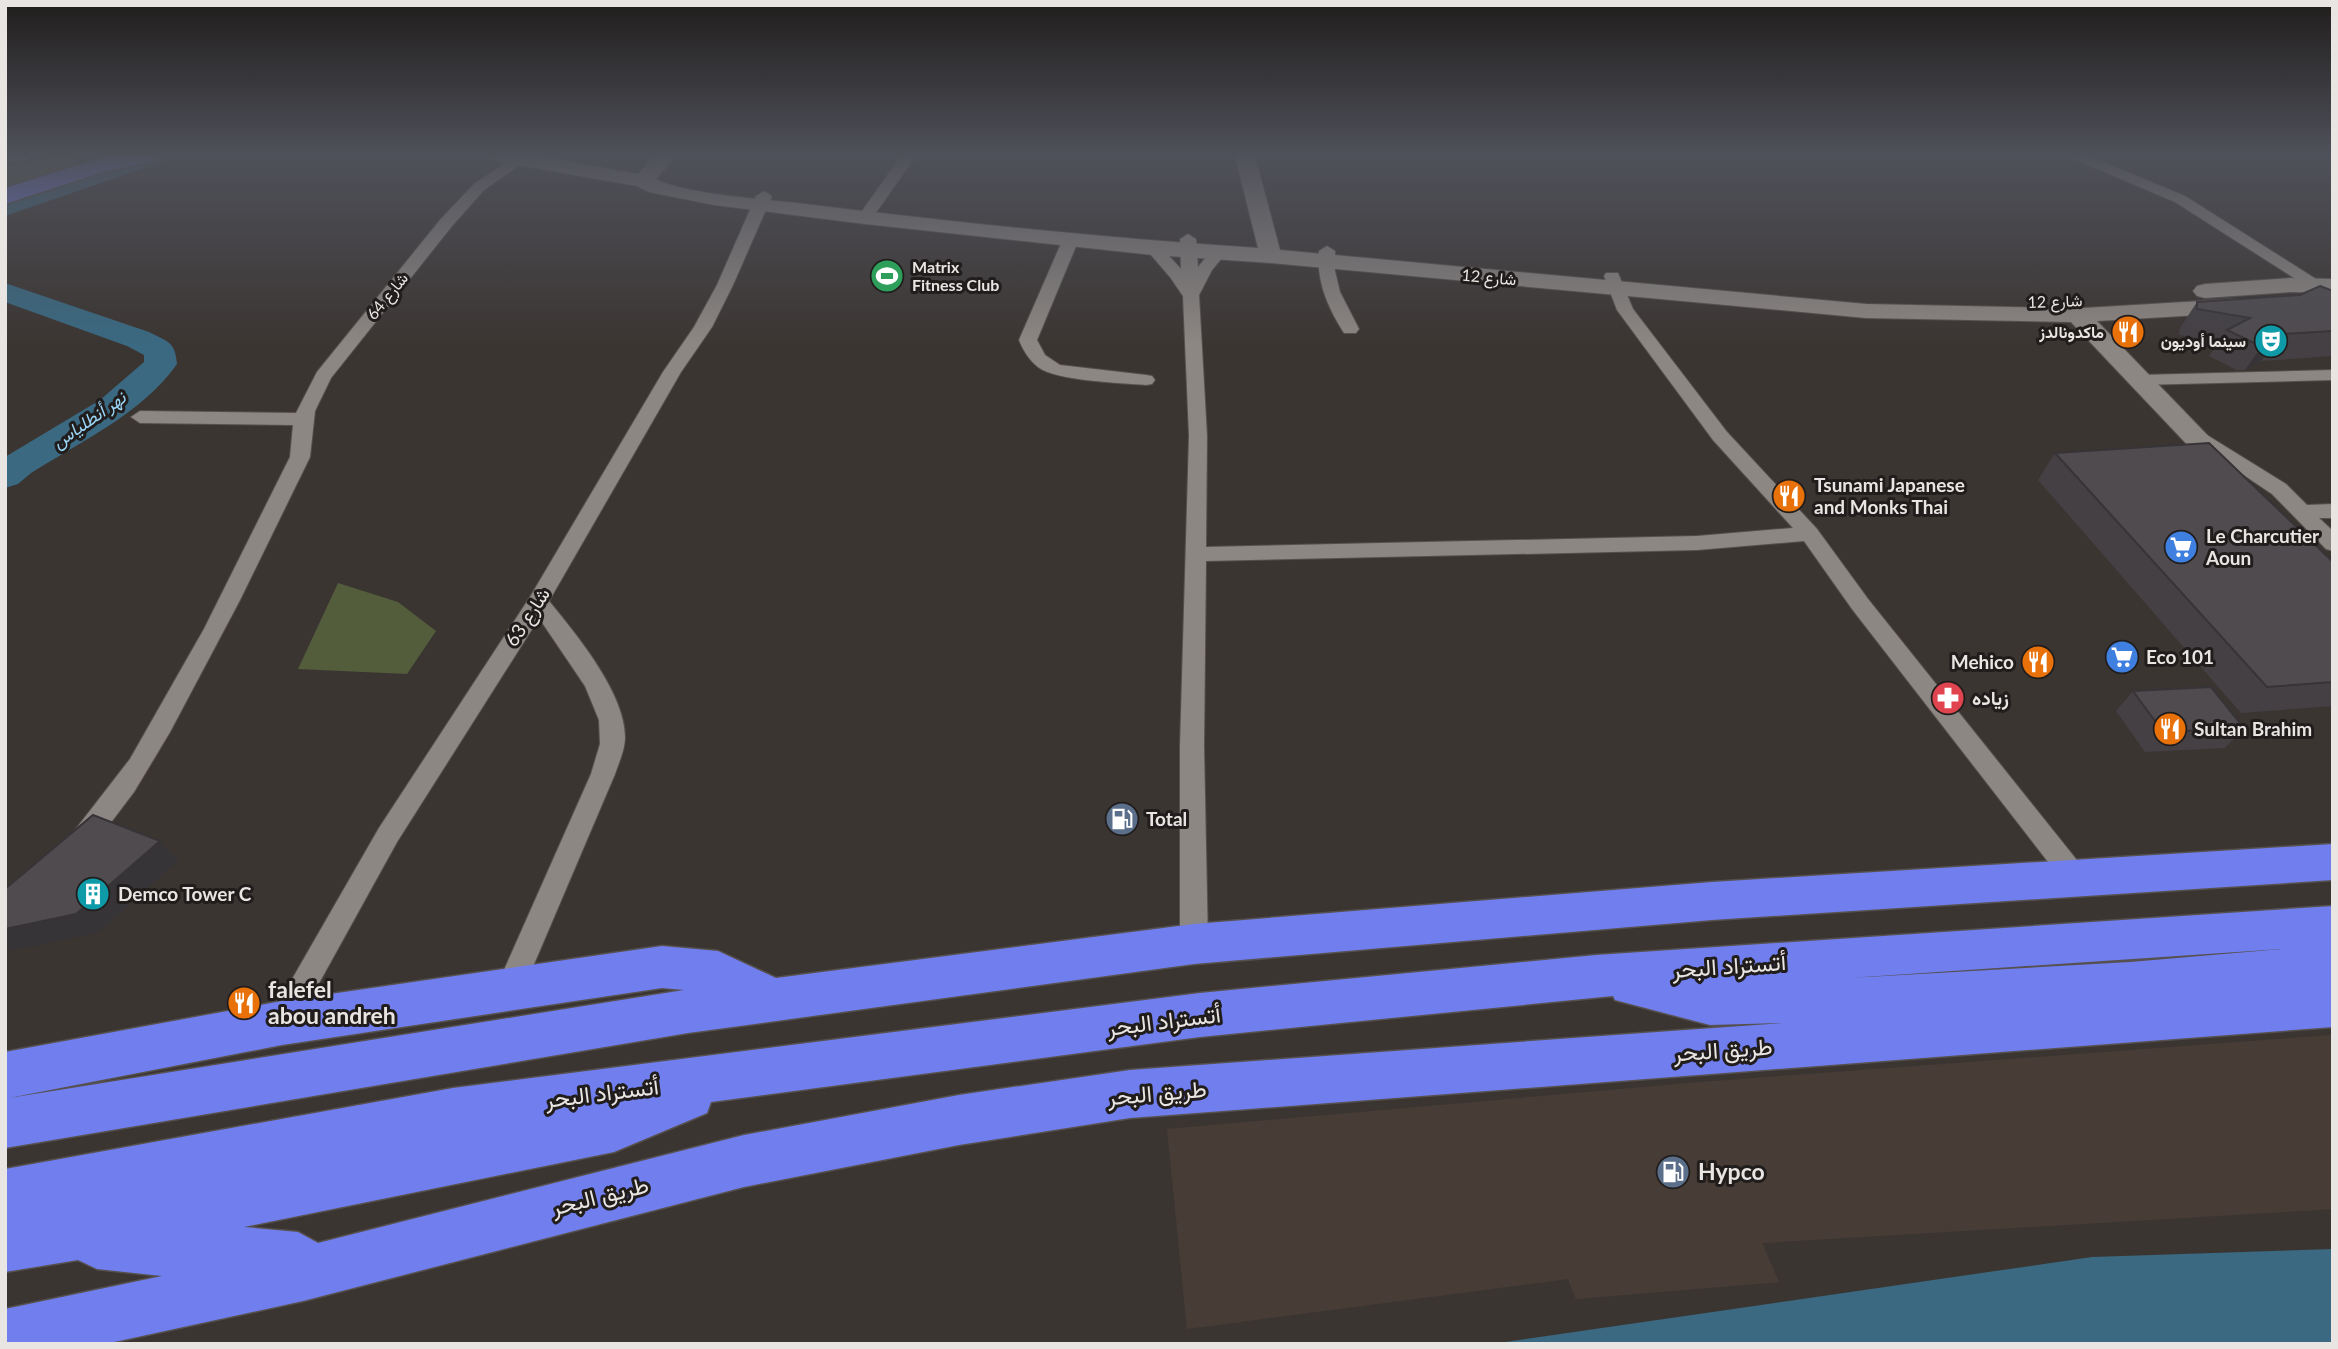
<svg xmlns="http://www.w3.org/2000/svg" width="2338" height="1349" font-family="Lato,Vazirmatn,sans-serif">
<style>
.built{fill:#483d36}
.green{fill:#535c3b}
.water{fill:#3a6981}
.lines{fill:none;stroke-linecap:round;stroke-linejoin:round}
.river{fill:#3a6981;fill-rule:evenodd}
.street-casing{stroke:#56514e;stroke-width:2}
.secondary-casing{stroke:#56514e;stroke-width:2}
.highway-casing{stroke:#56514e;stroke-width:3}
.street{fill:#8d8783;fill-rule:evenodd}
.secondary{fill:#8d8783;fill-rule:evenodd}
.highway{fill:#707eee;fill-rule:evenodd}
.wall{fill:#444044}
.shaded-wall{fill:#373437}
.building{fill:#4f4b4f;stroke:#373437;stroke-width:2}
.labels{text-anchor:middle;stroke-width:6;stroke-linejoin:round;paint-order:stroke}
.far-poi-label{font-size:16px;font-weight:bold;fill:#e9e5e3;stroke:#201d1c;text-anchor:end}
.far-street-label{font-size:16px;fill:#e9e5e3;stroke:#201d1c}
.far-water-label{font-size:18px;font-style:italic;fill:#9bd6f6;stroke:#201d1c}
.poi-label{font-size:19px;font-weight:bold;fill:#e9e5e3;stroke:#201d1c;text-anchor:start}
.street-label{font-size:19px;fill:#e9e5e3;stroke:#201d1c}
.near-street-label{font-size:23px;fill:#e9e5e3;stroke:#201d1c}
.near-poi-label{font-size:23px;font-weight:bold;fill:#e9e5e3;stroke:#201d1c;text-anchor:start}
</style>
<rect width="100%" height="100%" fill="#3b3532"/>
<!-- built -->
<path class="built" d="M2333 1035V1209L1762 1243 1779 1282 1576 1299 1568 1279 1187 1329 1167 1129 1701 1082Z"/>
<!-- green -->
<path class="green" d="M51 158H74L80 163 71 169 5 189V165Z
M338 583 398 602 436 631 407 674 298 669Z"/>
<!-- water -->
<path class="water" d="M2333 1249V1344H1491L2092 1257Z"/>
<g class="lines">
<!-- river -->
<path class="river" d="M126 156H166L162 162 5 216V198Z
M5 283 149 332C168 342 175 341 177 364 143 413 80 442 31 473L18 484 5 488V457L100 400 144 362V355L127 346 5 302Z"/>
<defs>
<path id="street" d="M901 156H916L870 221H860L857 218Z
M2067 156H2089L2185 196 2327 286 2325 290H2313L2175 202Z
M515 157 523 156 527 160 484 190 452 226 331 378 315 411 310 457 240 600 170 732 134 792 106 829 90 846 81 850 72 846 68 839 130 759 204 629 290 457 293 425 140 423 131 417 140 411 296 413 317 372 440 220 474 184Z
M764 191 772 196 733 285 712 327 681 372 549 601C576 634 625 693 625 737 625 750 619 762 615 774L520 997 510 1001 500 997 496 988 591 774 600 744 599 720 585 686 539 618 397 842 292 1032 282 1036 272 1032 268 1023 272 1014 379 828 530 597 663 372 694 327 717 285 756 196Z
M1071 234 1079 239 1037 340 1045 355 1060 365 1146 375 1152 376 1155 380 1152 384 1146 385C1121 383 1056 381 1038 367 1029 360 1023 350 1019 340L1063 239Z
M1188 234 1196 239 1198 267 1212 250 1218 248 1226 253 1212 270 1199 295 1207 436 1206 547 1697 536 1793 528 1713 440 1617 310 1604 276 1606 273H1618L1633 309 1727 432 1817 529 1868 599 2084 869 2088 877 2084 885 2075 888 2066 885 1852 609 1804 541 1697 550 1206 561 1204 746 1208 944 1204 952 1194 956 1184 952 1180 944V746L1189 436 1183 296 1170 277 1145 248 1153 243 1159 245 1181 269 1180 239Z
M1327 246 1335 251V271L1340 292 1359 329 1356 333H1344C1328 308 1316 281 1319 251Z
M2333 370V380L2139 385 2130 380 2139 375Z
M2194 427 2286 484 2307 505 2333 504V518H2319L2333 531V551L2326 549 2272 494 2187 437 2185 433Z"/>
<path id="secondary" d="M5 156H29L26 160 5 163Z
M489 156H537L638 174 654 156H676L656 179C684 194 762 199 797 203 950 222 1104 238 1258 248L1235 156H1255L1280 250 1866 304 2058 308 2061 301C2071 298 2076 300 2084 308L2234 299 2242 301 2246 306 2242 311 2234 313 2097 321 2215 443 2219 449 2215 455 2206 457 2197 455 2071 322 1866 318 1271 263 1153 255 865 224 714 205 649 192 637 186 499 162Z
M2290 278 2333 279V293L2290 292 2205 298 2197 296 2193 291 2197 286 2205 284Z"/>
<path id="highway" d="M108 156H157L154 161 100 173 5 204V188Z
M2333 844V880L1712 920 1194 964 688 1033 5 1148V1052L282 1001 662 946 718 951 776 978 1194 924 1712 882ZM662 988 684 990 9 1098 282 1045Z
M2333 906V1027L1130 1118 959 1145 744 1187 303 1301 105 1344H5V1309L162 1276 97 1269 78 1260 5 1272V1169L453 1088 1200 993 1596 955ZM2282 949 2130 962 1849 978ZM1613 996 1615 1000 1710 1025 1782 1023 1130 1070 959 1095 744 1135 318 1243 298 1232 244 1227 614 1152 707 1113 711 1102 1200 1037Z"/>
</defs>
<!-- street casing -->
<use href="#street" class="street-casing"/>
<!-- secondary casing -->
<use href="#secondary" class="secondary-casing"/>
<!-- highway casing -->
<use href="#highway" class="highway-casing"/>
<!-- street -->
<use href="#street" class="street"/>
<!-- secondary -->
<use href="#secondary" class="secondary"/>
<!-- highway -->
<use href="#highway" class="highway"/>
</g>
<!-- wall -->
<path class="wall" d="M2333 291V356L2261 361 2245 370H2237L2209 356 2219 342 2179 335 2180 328 2197 302 2300 295Z
M2055 453 2333 562V706L2241 713 2038 480Z
M2133 691 2244 728 2225 748 2145 752 2116 711Z"/>
<!-- shaded-wall -->
<path class="shaded-wall" d="M2280 334 2261 361 2245 370 2264 343Z
M160 841 179 860 98 933 5 952V929Z"/>
<!-- building -->
<path class="building" d="M2320 286 2333 291V312H2332H2333V331L2280 334 2264 343 2256 344 2227 330 2250 318 2197 309V302L2300 295Z
M2209 443 2333 562V682L2267 687 2055 453Z
M2211 687 2244 728 2163 732 2133 691Z
M93 815 160 841 76 914 5 929V889Z"/>
<!-- sky -->
<linearGradient id="sky" x2="0" y2="1"><stop stop-color="#201d1c"/><stop offset="0.45" stop-color="#4f515a"/><stop offset="1" stop-color="#4f515a" stop-opacity="0"/></linearGradient>
<rect width="2338" height="345" fill="url(#sky)"/>
<!-- icons -->
<defs>
<symbol id="stadium-disc" viewBox="-11 -11 22 22"><circle r="9.5" fill="#2e9e5b" stroke="#201d1c"/><path d="M0-5a6.5 5 0 1 0 0 10a6.5 5 0 1 0 0-10ZM-3.5-1.8h7v3.6h-7Z" fill="#fff"/></symbol>
<symbol id="restaurant-disc" viewBox="-11 -11 22 22"><circle r="9.5" fill="#e8710a" stroke="#201d1c"/><path d="M-5-6h1v4h1v-4h1v4h1v-4h1v5L-1.5 .5V6h-2V.5L-5-1ZM5-6V6H3V1.5H1.5Q1.5-4 5-6Z" fill="#fff"/></symbol>
<symbol id="theatre-disc" viewBox="-11 -11 22 22"><circle r="9.5" fill="#0f9aa8" stroke="#201d1c"/><path d="M-5-5.5Q0-4 5-5.5V0Q5 5 0 6Q-5 5-5 0ZM-3.3-2.5H-1v1.5H-3.3ZM1-2.5H3.3v1.5H1ZM-2.8 1Q0 5.5 2.8 1Z" fill="#fff"/></symbol>
<symbol id="supermarket-disc" viewBox="-11 -11 22 22"><circle r="9.5" fill="#3f7fe0" stroke="#201d1c"/><path d="M-6-5.5h2.5l.6 2H6L4.5 2H-2.5L-4.4-4H-6ZM-1.5 3.2a1.3 1.3 0 1 0 .1 0ZM3 3.2a1.3 1.3 0 1 0 .1 0Z" fill="#fff"/></symbol>
<symbol id="pharmacy-disc" viewBox="-11 -11 22 22"><circle r="9.5" fill="#e0444e" stroke="#201d1c"/><path d="M-2-6h4v4h4v4h-4v4h-4v-4h-4v-4h4Z" fill="#fff"/></symbol>
<symbol id="fuel-disc" viewBox="-11 -11 22 22"><circle r="9.5" fill="#5c6f8a" stroke="#201d1c"/><path d="M-5.5-6h7V0h2V4h1.3V-2.5L3-4.5l.8-.8L6-3V5H2.5V1h-1V6h-7ZM-4.2-4.7v3.2H.2V-4.7Z" fill="#fff"/></symbol>
<symbol id="building-disc" viewBox="-11 -11 22 22"><circle r="9.5" fill="#0f9aa8" stroke="#201d1c"/><path d="M-4-6H4V6H1V3H-1V6H-4ZM-2.5-4.3h1.7v1.8h-1.7ZM.8-4.3h1.7v1.8H.8ZM-2.5-1h1.7V.8h-1.7ZM.8-1h1.7V.8H.8Z" fill="#fff"/></symbol>
</defs>
<g fill-rule="evenodd">
<use href="#stadium-disc" x="868" y="257" width="38" height="38"/>
<use href="#restaurant-disc" x="2109" y="313" width="38" height="38"/>
<use href="#theatre-disc" x="2252" y="322" width="38" height="38"/>
<use href="#restaurant-disc" x="1770" y="477" width="38" height="38"/>
<use href="#supermarket-disc" x="2162" y="528" width="38" height="38"/>
<use href="#supermarket-disc" x="2103" y="638" width="38" height="38"/>
<use href="#restaurant-disc" x="2019" y="643" width="38" height="38"/>
<use href="#pharmacy-disc" x="1929" y="679" width="38" height="38"/>
<use href="#restaurant-disc" x="2151" y="710" width="38" height="38"/>
<use href="#fuel-disc" x="1103" y="800" width="38" height="38"/>
<use href="#building-disc" x="74" y="875" width="38" height="38"/>
<use href="#restaurant-disc" x="225" y="984" width="38" height="38"/>
<use href="#fuel-disc" x="1654" y="1153" width="38" height="38"/>
</g>
<g class="labels">
<!-- far-poi labels -->
<g class="far-poi-label">
<text x="912" y="273" text-anchor="start">Matrix<tspan x="912" dy="18">Fitness Club</tspan></text>
<text x="2104" y="338">ماكدونالدز</text>
<text x="2246" y="347">سينما أوديون</text>
</g>
<!-- far-street labels -->
<g class="far-street-label">
<text transform="translate(1489 277) rotate(5)" y="6">شارع 12</text>
<text transform="translate(387 296) rotate(-51)" y="6">شارع 64</text>
<text transform="translate(2055 301) rotate(-2)" y="6">شارع 12</text>
</g>
<!-- far-water labels -->
<g class="far-water-label">
<text transform="translate(89 420) rotate(-35)" y="6">نهر أنطلياس</text>
</g>
<!-- poi labels -->
<g class="poi-label">
<text x="1814" y="492">Tsunami Japanese<tspan x="1814" dy="22">and Monks Thai</tspan></text>
<text x="2206" y="543">Le Charcutier<tspan x="2206" dy="22">Aoun</tspan></text>
<text x="2146" y="664">Eco 101</text>
<text x="2014" y="669" text-anchor="end">Mehico</text>
<text x="1972" y="705">زياده</text>
<text x="2194" y="736">Sultan Brahim</text>
<text x="1146" y="826">Total</text>
<text x="118" y="901">Demco Tower C</text>
</g>
<!-- street labels -->
<g class="street-label">
<text transform="translate(527 617) rotate(-57)" y="7">شارع 63</text>
</g>
<!-- near-street labels -->
<g class="near-street-label">
<text transform="translate(1729 966) rotate(-4)" y="8">أتستراد البحر</text>
<text transform="translate(1164 1021) rotate(-7)" y="8">أتستراد البحر</text>
<text transform="translate(1723 1050) rotate(-4)" y="8">طريق البحر</text>
<text transform="translate(602 1093) rotate(-7)" y="8">أتستراد البحر</text>
<text transform="translate(1157 1093) rotate(-5)" y="8">طريق البحر</text>
<text transform="translate(600 1196) rotate(-14)" y="8">طريق البحر</text>
</g>
<!-- near-poi labels -->
<g class="near-poi-label">
<text x="268" y="998">falefel<tspan x="268" dy="26">abou andreh</tspan></text>
<text x="1698" y="1180">Hypco</text>
</g>
</g>
<!-- border -->
<rect width="2338" height="1349" fill="none" stroke="#e9e5e3" stroke-width="14"/>
</svg>
